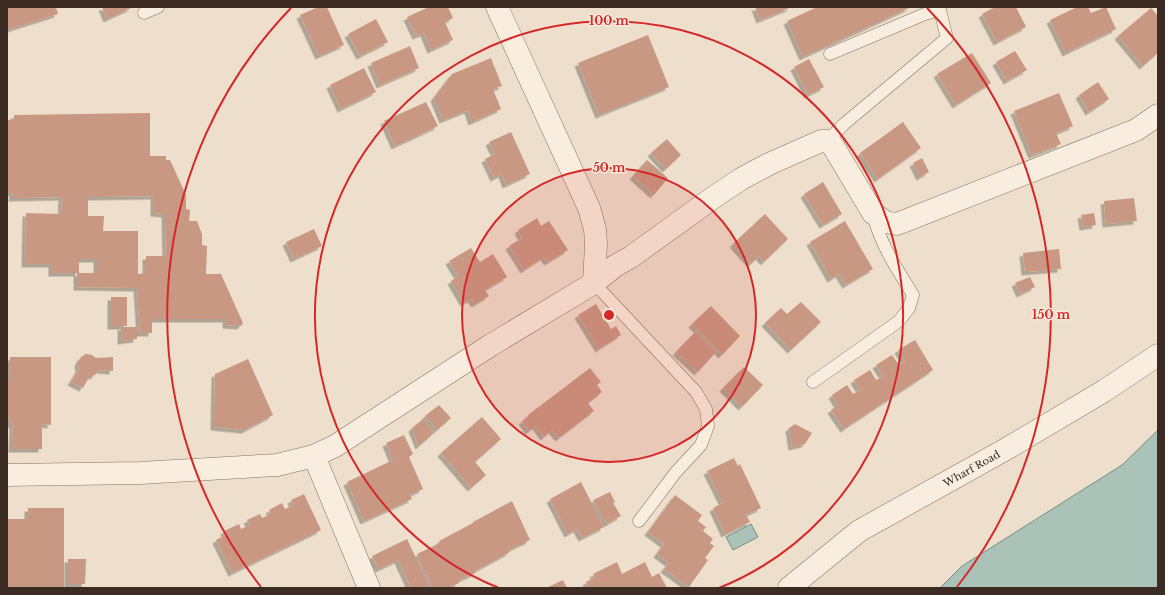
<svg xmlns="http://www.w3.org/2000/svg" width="1165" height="595" font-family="'Libre Baskerville',serif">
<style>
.water{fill:#abc2b9;stroke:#729085}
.building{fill:#c99883;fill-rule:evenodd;filter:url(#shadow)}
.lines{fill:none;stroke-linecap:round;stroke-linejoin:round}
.service-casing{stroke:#897160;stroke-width:13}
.minor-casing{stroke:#897160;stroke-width:23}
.service{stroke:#f8edde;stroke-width:12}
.minor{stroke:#f8edde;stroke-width:22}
.ring{fill:none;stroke:#d62828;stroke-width:2}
.labels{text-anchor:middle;stroke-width:3;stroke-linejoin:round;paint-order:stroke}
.street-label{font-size:10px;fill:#3b2b22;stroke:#f5eada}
.centre{fill:#d62828;stroke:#f5eada;stroke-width:2}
.ring-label{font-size:12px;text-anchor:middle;font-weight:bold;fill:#d62828;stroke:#f5eada;stroke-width:3;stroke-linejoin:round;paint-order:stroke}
</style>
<defs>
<filter id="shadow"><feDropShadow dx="-3.5" dy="3.5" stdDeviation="0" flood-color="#0004"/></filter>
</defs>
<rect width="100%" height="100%" fill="#eddfcb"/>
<!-- water -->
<path class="water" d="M1158 430V588H940L962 566 1122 465Z
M751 524 758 537 733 550 726 537Z"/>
<!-- building -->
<path class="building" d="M7 7H56L58 14 7 30Z
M102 7H133L107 19Z
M318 7H327L344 45 319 56 300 15Z
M429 7H448L453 18 445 22 453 40 431 50 424 33 416 36 407 17Z
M755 7H792L760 20Z
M817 7H911L803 57 787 21Z
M995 7H1016L1026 27 997 42 982 14Z
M1077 7H1088L1091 13 1106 7 1116 29 1066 53 1050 20Z
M1151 8 1158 16V53L1143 66 1118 36Z
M376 19 388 42 360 56 348 34Z
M648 35 669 87 599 115 578 63Z
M410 46 419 68 380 85 371 63Z
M1015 51 1027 70 1007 81 996 62Z
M972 53 991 83 956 105 937 74Z
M491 58 502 86 493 89 501 109 472 122 468 110 443 120 434 98 452 74Z
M809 59 824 87 808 95 794 67Z
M364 68 376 92 341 109 330 85Z
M1098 82 1109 99 1089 112 1079 95Z
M1059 93 1073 126 1056 133 1061 144 1032 155 1014 111Z
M426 102 438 126 395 146 384 121Z
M150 113V156H166V160H170L186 195V209L190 210 189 221H197L202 234V245L207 246 206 274H221L243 323 241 326 226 325V319H152V333H140L137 288 77 287V273H52V264H25L26 213 61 214 62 197 12 198 13 193H7V120H14V115ZM154 196V213L165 214 166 256H146V273L138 274V231H103L104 216H88V197ZM79 259H97V273H79Z
M903 122 921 148 878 179 860 153Z
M511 132 530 174 506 185 502 174 494 178 485 159 495 154 489 142Z
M667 139 681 155 666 169 651 153Z
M922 158 929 172 920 177 913 163Z
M647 160 668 178 654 195 633 176Z
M823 182 842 214 823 225 804 194Z
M1134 198 1137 221 1106 224 1104 201Z
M1094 213 1096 225 1083 227 1081 215Z
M765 214 788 239 764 262 759 256 751 264 733 244Z
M537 218 541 226 549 221 568 250 548 262 544 257 524 270 509 246 522 238 518 230Z
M845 221 873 269 846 285 839 274 831 279 810 242Z
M314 229 322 246 294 259 286 242Z
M471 248 480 262 493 254 507 277 485 290 489 296 475 304 471 299 464 303 451 281 458 276 449 261Z
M1059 249 1061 269 1025 272 1023 253Z
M1030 277 1035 287 1020 294 1015 283Z
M111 297H127V326H111Z
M801 302 821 322 791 350 765 323 781 308 787 314Z
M596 304 611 329 616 326 621 335 599 349 578 315Z
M711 306 740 336 722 355 692 324Z
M121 327H137V339L121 341Z
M695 332 716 352 698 372 676 352Z
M915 340 933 370 844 429 831 410 838 405 832 395 847 385 853 394 860 390 854 380 870 370 876 380 883 376 876 365 892 355 899 365 905 361 898 350Z
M86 354 92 355 96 358 113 357V371L99 370 95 375 89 377 83 388 71 382 79 369 78 363 81 357Z
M10 357H51V425L42 424V449H12L13 426 7 414V380H10Z
M248 359 273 415 245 430 214 427 215 374Z
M744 367 763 385 742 407 723 388Z
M590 368 601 382 597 385 602 392 588 403 594 411 559 438 552 430 544 437 536 426 529 431 522 421 529 416 528 415Z
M439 405 451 418 437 430 425 416Z
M482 417 501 439 475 462 486 475 471 488 441 453Z
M423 419 434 433 419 446 412 428Z
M795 424 812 433 805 444 792 447 789 428Z
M404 435 413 454 409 457 423 489 410 495 412 499 364 521 347 482 393 460 386 443Z
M734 458 738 466 740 464 761 508 746 515 750 522 725 534 713 508 723 503 707 471Z
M581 482 604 527 582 538 577 529 568 534 550 499Z
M610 492 615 502 613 503 621 516 607 524 593 500Z
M304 494 321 530 232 573 216 540 225 535 224 531 239 524 241 529 250 525 247 520 260 514 262 518 271 514 269 510 282 503 285 509 293 505 291 500Z
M675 495 702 515 698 521 706 527 703 531 713 539 710 543 714 546 705 558 708 560 689 587 664 569 669 563 657 554 664 544 648 532Z
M512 501 530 540 509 550 510 552 475 571V573L458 581 459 583 448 588H433L417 554 440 543 439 541 473 523V522Z
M28 508H64V588H7V519H28Z
M407 539 430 588H411L398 560 379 569 372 556Z
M68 559H86L85 584H68Z
M617 562 622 574 645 562 652 577 659 573 667 588H589L586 582 595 577 593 574Z
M563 580 567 588H546Z"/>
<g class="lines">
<defs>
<path id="service" d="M144 13 158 7
M830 54 925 14 940 10
M827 141 844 124 947 38 939 7
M594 283 696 392 706 409 708 426 701 445 676 472 639 521
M813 382 899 321 909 308 913 295C897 269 880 244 873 214"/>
<g id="minor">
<path d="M497 7 589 208 595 229 596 244 594 283"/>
<path d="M314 456 369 588"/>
<path d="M7 475 140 473 277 465 314 456 335 446 491 345 594 283 615 266 631 257 714 197 741 179 769 164 821 141H827L833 146 873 213 885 222 897 224 1136 130 1158 115"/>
<path id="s1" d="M789 588 859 531 1008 448 1104 391 1158 355"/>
</g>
</defs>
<!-- service casing -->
<use href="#service" class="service-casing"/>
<!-- minor casing -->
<use href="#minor" class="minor-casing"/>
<!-- service -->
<use href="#service" class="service"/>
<!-- minor -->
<use href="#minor" class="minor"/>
</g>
<!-- distance rings -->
<circle cx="609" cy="315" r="147" fill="#d62828" fill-opacity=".12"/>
<g class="ring">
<circle cx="609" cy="315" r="147"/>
<path d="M499 588A294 294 0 1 1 719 588"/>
<path d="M261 587A442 442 0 0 1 291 8M927 8A442 442 0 0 1 957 587"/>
</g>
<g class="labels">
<!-- street labels -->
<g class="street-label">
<text dy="4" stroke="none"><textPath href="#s1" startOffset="219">Wharf Road</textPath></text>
</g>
</g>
<circle cx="609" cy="315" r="6" class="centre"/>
<g class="ring-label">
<text x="609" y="25">100 m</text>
<text x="609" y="172">50 m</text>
<text x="1051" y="319">150 m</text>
</g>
<!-- border -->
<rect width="1165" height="595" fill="none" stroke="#3b2b22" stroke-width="16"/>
</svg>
